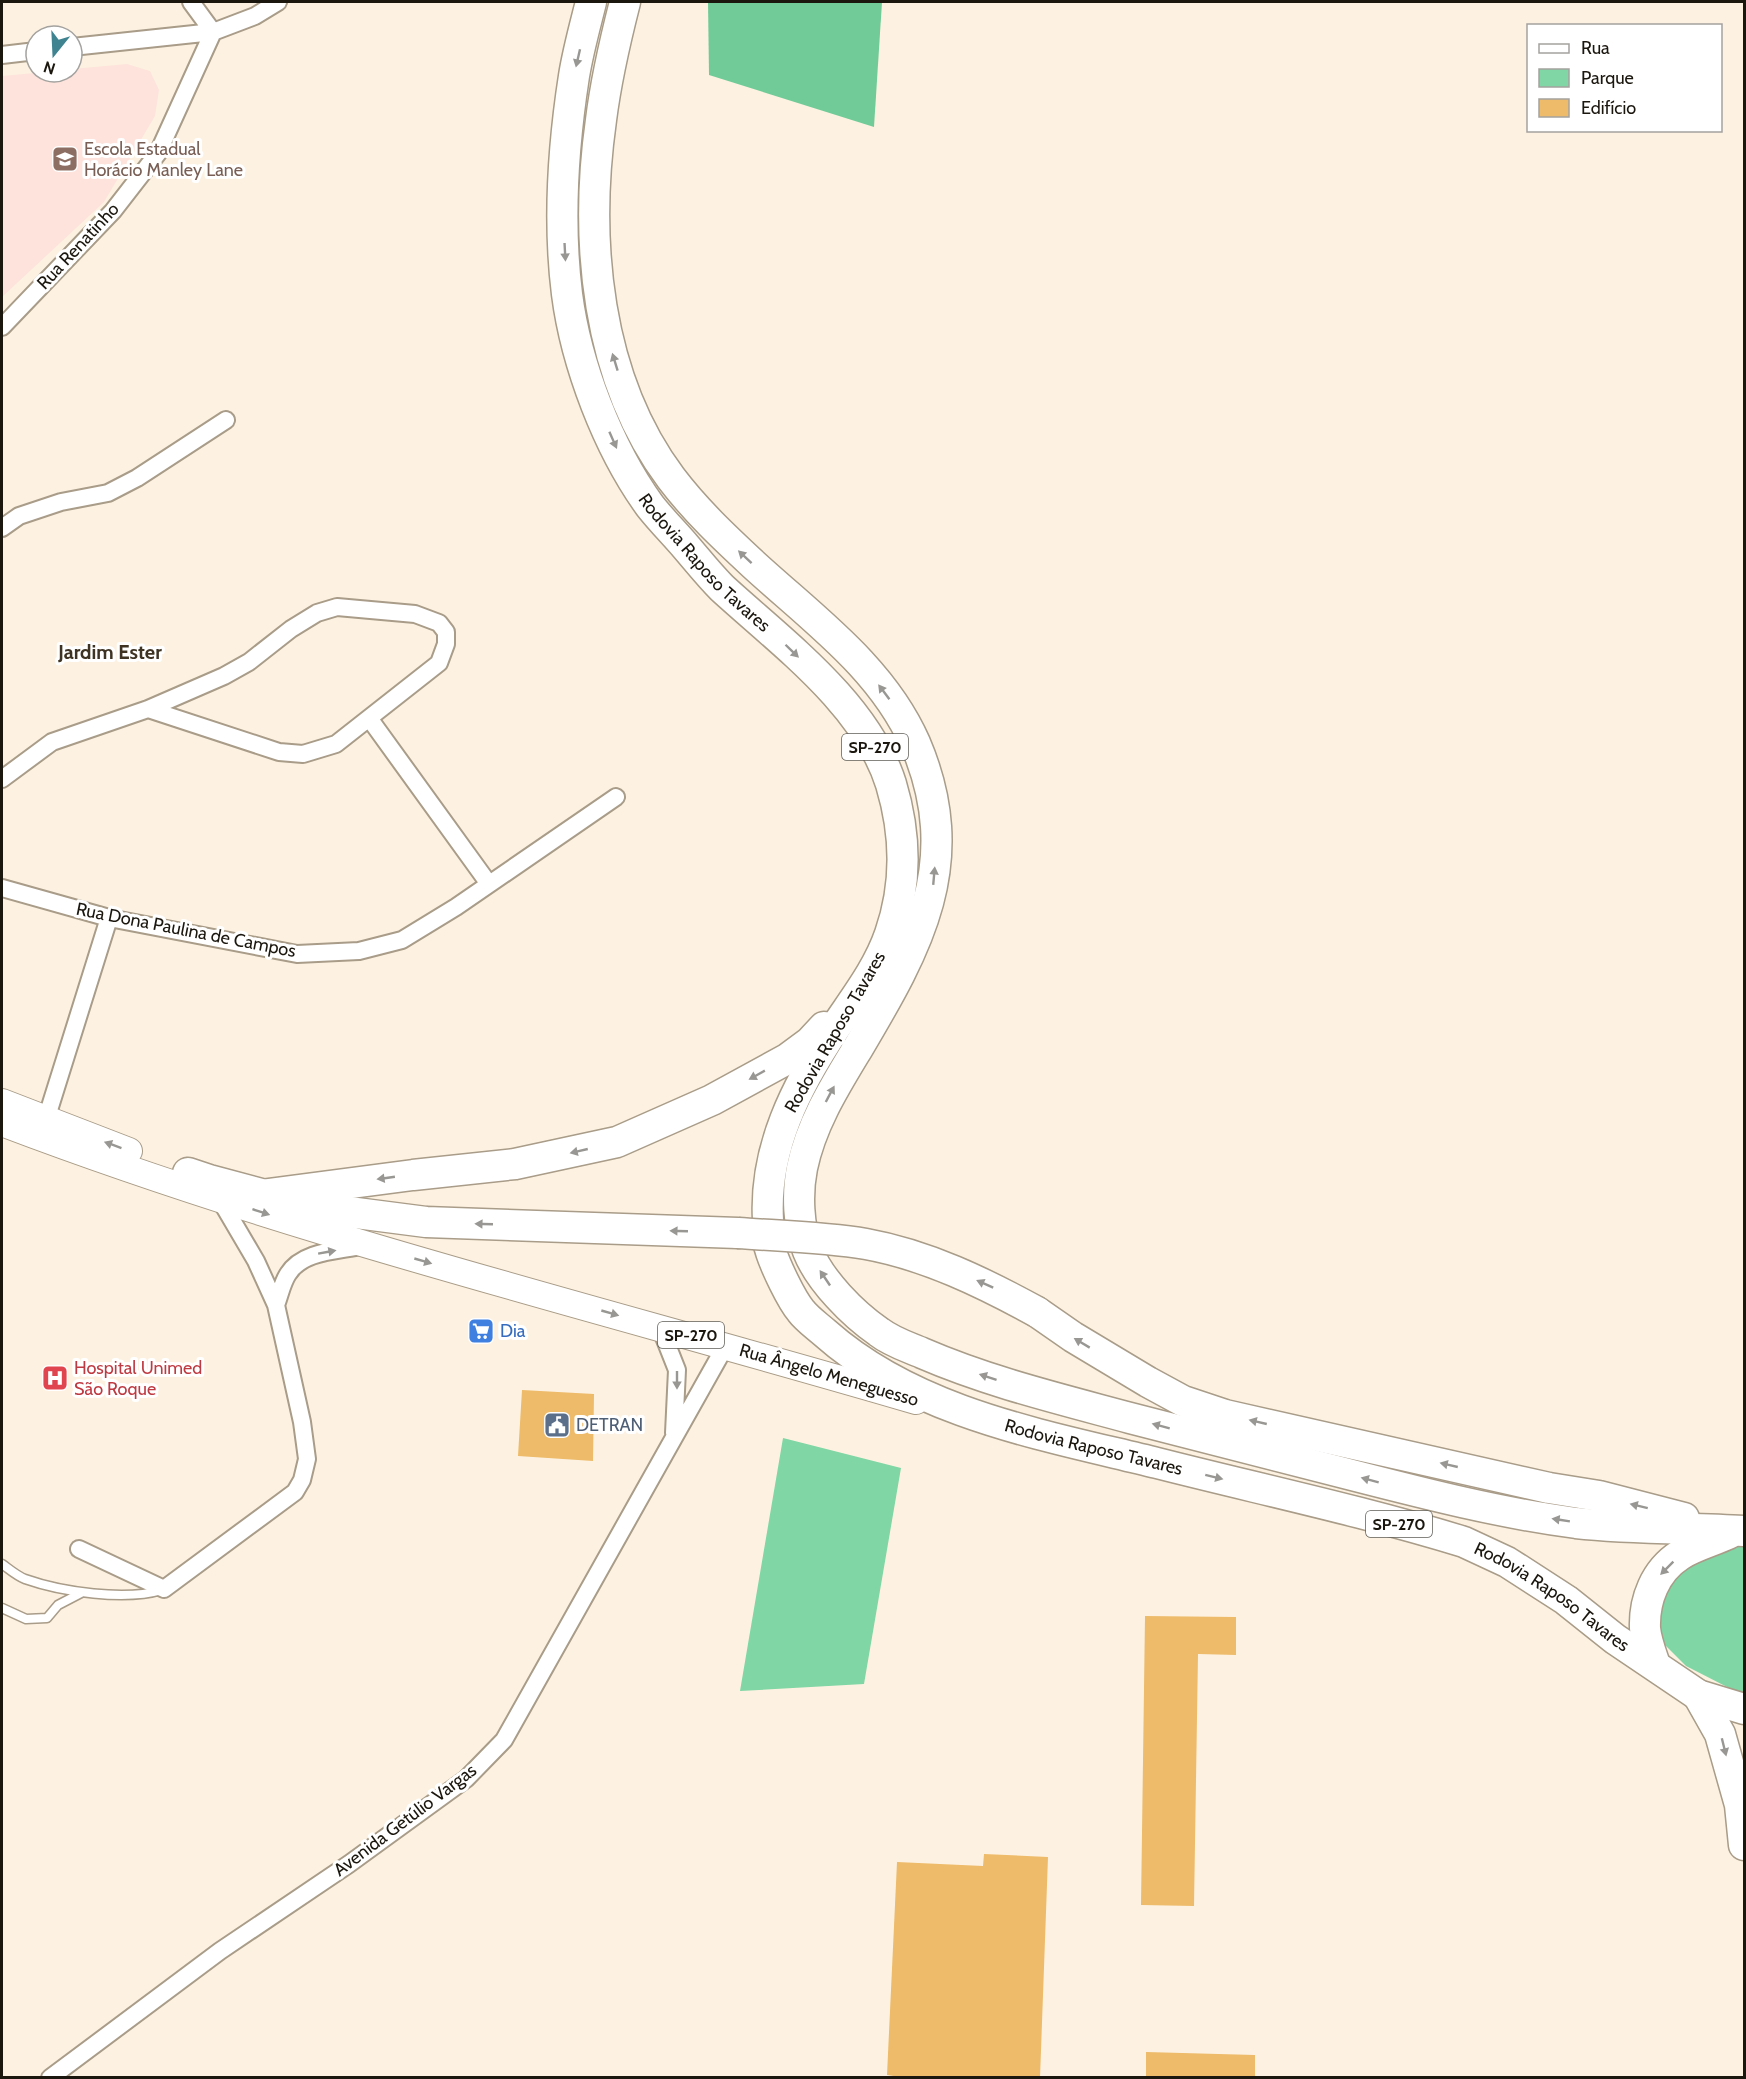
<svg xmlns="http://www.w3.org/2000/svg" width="1746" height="2079" font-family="Cabin,sans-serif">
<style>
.education{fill:#fde3dc}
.green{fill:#80d6a5}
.forest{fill:#71cb98}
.building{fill:#edbb6a}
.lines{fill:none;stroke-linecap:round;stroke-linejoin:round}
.lane-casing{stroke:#a99c88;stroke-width:11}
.street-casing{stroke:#a99c88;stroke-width:20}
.primary-casing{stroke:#a99c88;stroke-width:28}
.highway-casing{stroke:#a99c88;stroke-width:33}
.lane{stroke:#fff;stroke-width:8}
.street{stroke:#fff;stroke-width:16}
.primary{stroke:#fff;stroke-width:26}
.highway{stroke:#fff;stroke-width:30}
.highway-bridge-casing{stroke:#a99c88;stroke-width:33;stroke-linecap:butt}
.highway-bridge{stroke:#fff;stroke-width:30}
.oneway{fill:#989793}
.labels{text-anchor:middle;stroke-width:6;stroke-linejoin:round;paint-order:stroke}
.shield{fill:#fff;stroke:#5f5d57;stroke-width:1.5}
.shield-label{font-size:16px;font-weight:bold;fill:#1b170f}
.education-label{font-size:18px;fill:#785e54;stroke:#fff;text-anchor:start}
.street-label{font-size:18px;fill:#1b170f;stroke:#fff}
.shop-label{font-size:18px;fill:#366cbe;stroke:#fff;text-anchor:start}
.health-label{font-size:18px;fill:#be3a42;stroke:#fff;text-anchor:start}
.service-label{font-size:18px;fill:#4e5e75;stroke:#fff;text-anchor:start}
.neighbourhood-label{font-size:20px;font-weight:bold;fill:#3f3423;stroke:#fff}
</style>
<rect width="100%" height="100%" fill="#fdf2e1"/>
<!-- education -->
<path class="education" d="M127 64 150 71 159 90 155 116 104 202 2 297V76L45 72H72V69Z"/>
<!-- green -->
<path class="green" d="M783 1438 901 1468 864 1684 740 1691Z
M1744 1543V1694L1733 1690 1686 1666 1662 1642 1654 1611 1662 1585 1694 1560Z"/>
<!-- forest -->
<path class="forest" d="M708 2H882L874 127 709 75Z"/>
<!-- building -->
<path class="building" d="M522 1390 594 1394 593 1461 518 1456Z
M1145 1616 1236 1617V1655L1198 1654 1194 1906 1141 1905Z
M984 1854 1048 1857 1040 2078H907L887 2075 897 1862 983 1866Z
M1146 2052 1255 2055V2078H1146Z"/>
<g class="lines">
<defs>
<path id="lane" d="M2 1564C9 1569 17 1576 25 1579 62 1592 125 1601 162 1590
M2 1608 26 1619 47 1618 58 1605 81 1593"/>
<path id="street" d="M191 2 213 32
M72 47 213 32 255 16 278 2
M2 55 36 51
M2 327 113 211 158 153 213 32
M2 528 19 516 61 502 108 493 137 478 226 420
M369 718 489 884
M2 779 52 742 148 709 224 676 249 662 291 629 317 613 337 607 415 614 439 623 446 632V644L439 663 336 744 303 754 279 752 148 709
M2 888 109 918 297 954 359 951 402 940 456 907 616 797
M44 1126 109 918
M276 1305C280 1295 282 1283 288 1274 302 1251 337 1251 361 1246
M660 1327 677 1370 674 1433
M79 1549 164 1589 295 1492 302 1480 307 1459 302 1422 276 1305 256 1261 219 1198
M50 2078 220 1951 349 1864 466 1779 504 1740 726 1345"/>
<path id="primary" d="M2 1102 129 1151
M2 1123C299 1236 610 1311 916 1401"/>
<g id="highway">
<path id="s1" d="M591 2C585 26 578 51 574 76 563 147 558 222 567 294 576 364 608 448 650 506 661 520 674 533 686 547 698 561 709 575 722 588 782 643 866 704 891 784 906 834 907 885 890 934 878 969 855 998 835 1028 796 1086 764 1149 768 1220 768 1231 767 1242 771 1252 776 1267 791 1299 801 1311 807 1319 817 1326 825 1333 915 1413 1043 1435 1157 1463 1259 1489 1363 1511 1464 1542L1507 1562 1566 1600 1615 1639 1698 1695 1744 1709"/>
<path d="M625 2C615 41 606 80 601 120 584 240 596 378 671 478 696 511 725 538 754 565 813 619 882 668 915 743 966 862 918 947 858 1048 835 1086 811 1124 802 1168 797 1193 798 1227 808 1251 820 1281 853 1314 879 1332 892 1342 908 1347 922 1353 989 1382 1060 1399 1130 1418 1204 1437 1278 1456 1352 1475 1426 1494 1500 1513 1576 1523 1632 1529 1688 1528 1744 1531"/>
<path d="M188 1173 209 1180 310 1207 426 1222 738 1233"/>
<path d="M268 1194 413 1175 515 1164 617 1142 712 1100 787 1059 810 1042 824 1027"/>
<path d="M1037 1312 1073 1337 1148 1382 1183 1401 1225 1415 1549 1488 1599 1496 1684 1518"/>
<path d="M1655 1665C1651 1653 1646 1640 1645 1628 1644 1600 1655 1571 1680 1555 1694 1546 1713 1541 1728 1534"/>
<path d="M1698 1695 1720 1734 1740 1805 1744 1845"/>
</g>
</defs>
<!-- lane casing -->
<use href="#lane" class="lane-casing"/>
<!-- street casing -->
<use href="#street" class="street-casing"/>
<!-- primary casing -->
<use href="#primary" class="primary-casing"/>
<!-- highway casing -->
<use href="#highway" class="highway-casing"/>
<!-- lane -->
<use href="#lane" class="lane"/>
<!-- street -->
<use href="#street" class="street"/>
<!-- primary -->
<use href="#primary" class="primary"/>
<!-- highway -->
<use href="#highway" class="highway"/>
<defs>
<path id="highway-bridge" d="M738 1233C780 1236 824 1237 866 1244 927 1255 984 1283 1037 1312"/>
</defs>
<!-- highway-bridge casing -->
<use href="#highway-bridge" class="highway-bridge-casing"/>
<!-- highway-bridge -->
<use href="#highway-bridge" class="highway-bridge"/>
</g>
<!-- one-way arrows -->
<defs><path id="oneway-solid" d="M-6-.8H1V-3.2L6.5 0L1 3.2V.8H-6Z" transform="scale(1.5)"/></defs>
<g class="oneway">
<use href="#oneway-solid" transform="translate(578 58) rotate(103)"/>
<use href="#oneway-solid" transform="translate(565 252) rotate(87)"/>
<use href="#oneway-solid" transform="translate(615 362) rotate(-107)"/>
<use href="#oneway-solid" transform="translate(613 440) rotate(66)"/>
<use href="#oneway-solid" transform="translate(745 557) rotate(-137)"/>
<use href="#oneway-solid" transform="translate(792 651) rotate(44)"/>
<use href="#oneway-solid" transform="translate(884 692) rotate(-127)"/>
<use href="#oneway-solid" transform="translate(934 876) rotate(-85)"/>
<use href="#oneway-solid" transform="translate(757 1075) rotate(151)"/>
<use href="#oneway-solid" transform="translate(830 1094) rotate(-62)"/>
<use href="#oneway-solid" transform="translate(113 1145) rotate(-160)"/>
<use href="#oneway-solid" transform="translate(579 1151) rotate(167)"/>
<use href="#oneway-solid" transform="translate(386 1178) rotate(172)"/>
<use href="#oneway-solid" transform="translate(261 1212) rotate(18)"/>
<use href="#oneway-solid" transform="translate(484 1224) rotate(-178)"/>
<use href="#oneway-solid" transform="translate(679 1231) rotate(-178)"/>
<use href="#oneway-solid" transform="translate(327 1252) rotate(-10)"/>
<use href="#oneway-solid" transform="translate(423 1261) rotate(16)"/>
<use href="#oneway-solid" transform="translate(825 1278) rotate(-124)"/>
<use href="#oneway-solid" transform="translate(985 1284) rotate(-156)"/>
<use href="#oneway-solid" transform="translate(610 1313) rotate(16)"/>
<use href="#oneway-solid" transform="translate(1082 1343) rotate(-149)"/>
<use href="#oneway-solid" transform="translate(988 1377) rotate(-162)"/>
<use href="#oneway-solid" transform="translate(677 1380) rotate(90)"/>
<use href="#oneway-solid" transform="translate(1258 1422) rotate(-167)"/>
<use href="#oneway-solid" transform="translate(1161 1426) rotate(-165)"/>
<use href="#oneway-solid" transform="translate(1449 1465) rotate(-167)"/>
<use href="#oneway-solid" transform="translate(1214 1477) rotate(14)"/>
<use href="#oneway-solid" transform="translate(1370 1480) rotate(-165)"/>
<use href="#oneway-solid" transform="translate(1639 1506) rotate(-166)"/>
<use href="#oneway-solid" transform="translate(1561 1520) rotate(-171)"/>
<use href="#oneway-solid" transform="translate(1667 1568) rotate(135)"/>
<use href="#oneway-solid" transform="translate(1724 1747) rotate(76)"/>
</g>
<!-- icons -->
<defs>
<symbol id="school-square" viewBox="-11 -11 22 22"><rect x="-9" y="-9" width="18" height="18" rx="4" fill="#8d6e63" stroke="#fff"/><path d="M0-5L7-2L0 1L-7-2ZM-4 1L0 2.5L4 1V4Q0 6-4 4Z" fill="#fff"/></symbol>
<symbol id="supermarket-square" viewBox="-11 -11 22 22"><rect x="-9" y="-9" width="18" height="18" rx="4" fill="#3f7fe0" stroke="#fff"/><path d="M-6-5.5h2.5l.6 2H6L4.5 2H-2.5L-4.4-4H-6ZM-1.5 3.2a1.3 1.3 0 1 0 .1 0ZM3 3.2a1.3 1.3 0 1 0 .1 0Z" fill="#fff"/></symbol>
<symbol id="hospital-square" viewBox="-11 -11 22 22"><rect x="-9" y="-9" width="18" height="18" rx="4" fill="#e0444e" stroke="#fff"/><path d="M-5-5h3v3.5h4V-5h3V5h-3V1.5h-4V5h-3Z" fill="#fff"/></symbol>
<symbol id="civic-square" viewBox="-11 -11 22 22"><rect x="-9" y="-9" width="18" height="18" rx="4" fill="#5c6f8a" stroke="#fff"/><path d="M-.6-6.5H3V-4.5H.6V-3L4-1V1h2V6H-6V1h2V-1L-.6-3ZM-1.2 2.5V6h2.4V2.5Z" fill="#fff"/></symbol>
</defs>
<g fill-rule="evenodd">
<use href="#school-square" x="50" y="144" width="30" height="30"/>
<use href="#supermarket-square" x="466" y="1316" width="30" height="30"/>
<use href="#hospital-square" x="40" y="1363" width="30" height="30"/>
<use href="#civic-square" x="542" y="1410" width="30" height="30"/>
</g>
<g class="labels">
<!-- shield labels -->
<g class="shield">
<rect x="842" y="734" width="66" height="26" rx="4.5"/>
<rect x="658" y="1322" width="66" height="26" rx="4.5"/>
<rect x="1366" y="1511" width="66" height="26" rx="4.5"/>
</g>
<g class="shield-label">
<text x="875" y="753">SP-270</text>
<text x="691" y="1341">SP-270</text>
<text x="1399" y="1530">SP-270</text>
</g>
<!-- education labels -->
<g class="education-label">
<text x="84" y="155">Escola Estadual<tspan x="84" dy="21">Horácio Manley Lane</tspan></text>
</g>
<!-- street labels -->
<g class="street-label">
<text transform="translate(78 246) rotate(-47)" y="6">Rua Renatinho</text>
<text dy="6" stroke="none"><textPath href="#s1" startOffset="603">Rodovia Raposo Tavares</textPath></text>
<text transform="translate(186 930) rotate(11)" y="6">Rua Dona Paulina de Campos</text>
<text transform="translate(835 1032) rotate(-60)" y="6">Rodovia Raposo Tavares</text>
<text transform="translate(829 1375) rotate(16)" y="6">Rua Ângelo Meneguesso</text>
<text dy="6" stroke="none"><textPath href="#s1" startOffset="1791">Rodovia Raposo Tavares</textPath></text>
<text dy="6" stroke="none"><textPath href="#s1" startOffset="2277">Rodovia Raposo Tavares</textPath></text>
<text transform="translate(405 1820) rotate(-37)" y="6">Avenida Getúlio Vargas</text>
</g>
<!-- shop labels -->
<g class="shop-label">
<text x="500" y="1337">Dia</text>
</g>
<!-- health labels -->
<g class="health-label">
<text x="74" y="1374">Hospital Unimed<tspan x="74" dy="21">São Roque</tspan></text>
</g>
<!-- service labels -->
<g class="service-label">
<text x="576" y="1431">DETRAN</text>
</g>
<!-- neighbourhood labels -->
<g class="neighbourhood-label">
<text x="110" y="659">Jardim Ester</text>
</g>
</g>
<!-- border -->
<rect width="1746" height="2079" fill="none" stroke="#1b170f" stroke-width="6"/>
<!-- legend -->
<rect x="1527" y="24" width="195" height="108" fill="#ffffff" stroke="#a4a29f" stroke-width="1.5"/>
<rect x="1539" y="44" width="30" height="9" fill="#ffffff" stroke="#a4a29f" stroke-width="1.5"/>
<text x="1581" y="54" font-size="18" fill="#1b170f">Rua</text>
<rect x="1539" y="69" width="30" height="18" fill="#80d6a5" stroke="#a4a29f" stroke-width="1.5"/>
<text x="1581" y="84" font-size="18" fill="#1b170f">Parque</text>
<rect x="1539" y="99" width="30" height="18" fill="#edbb6a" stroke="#a4a29f" stroke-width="1.5"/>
<text x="1581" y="114" font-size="18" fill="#1b170f">Edifício</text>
<!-- north arrow -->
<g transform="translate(54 54) rotate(198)"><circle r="28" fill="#ffffff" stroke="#a4a29f" stroke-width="1.5"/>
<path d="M0-4.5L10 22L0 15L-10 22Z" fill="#3f8391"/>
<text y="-9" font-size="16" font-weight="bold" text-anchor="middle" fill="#1b170f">N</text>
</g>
</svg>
